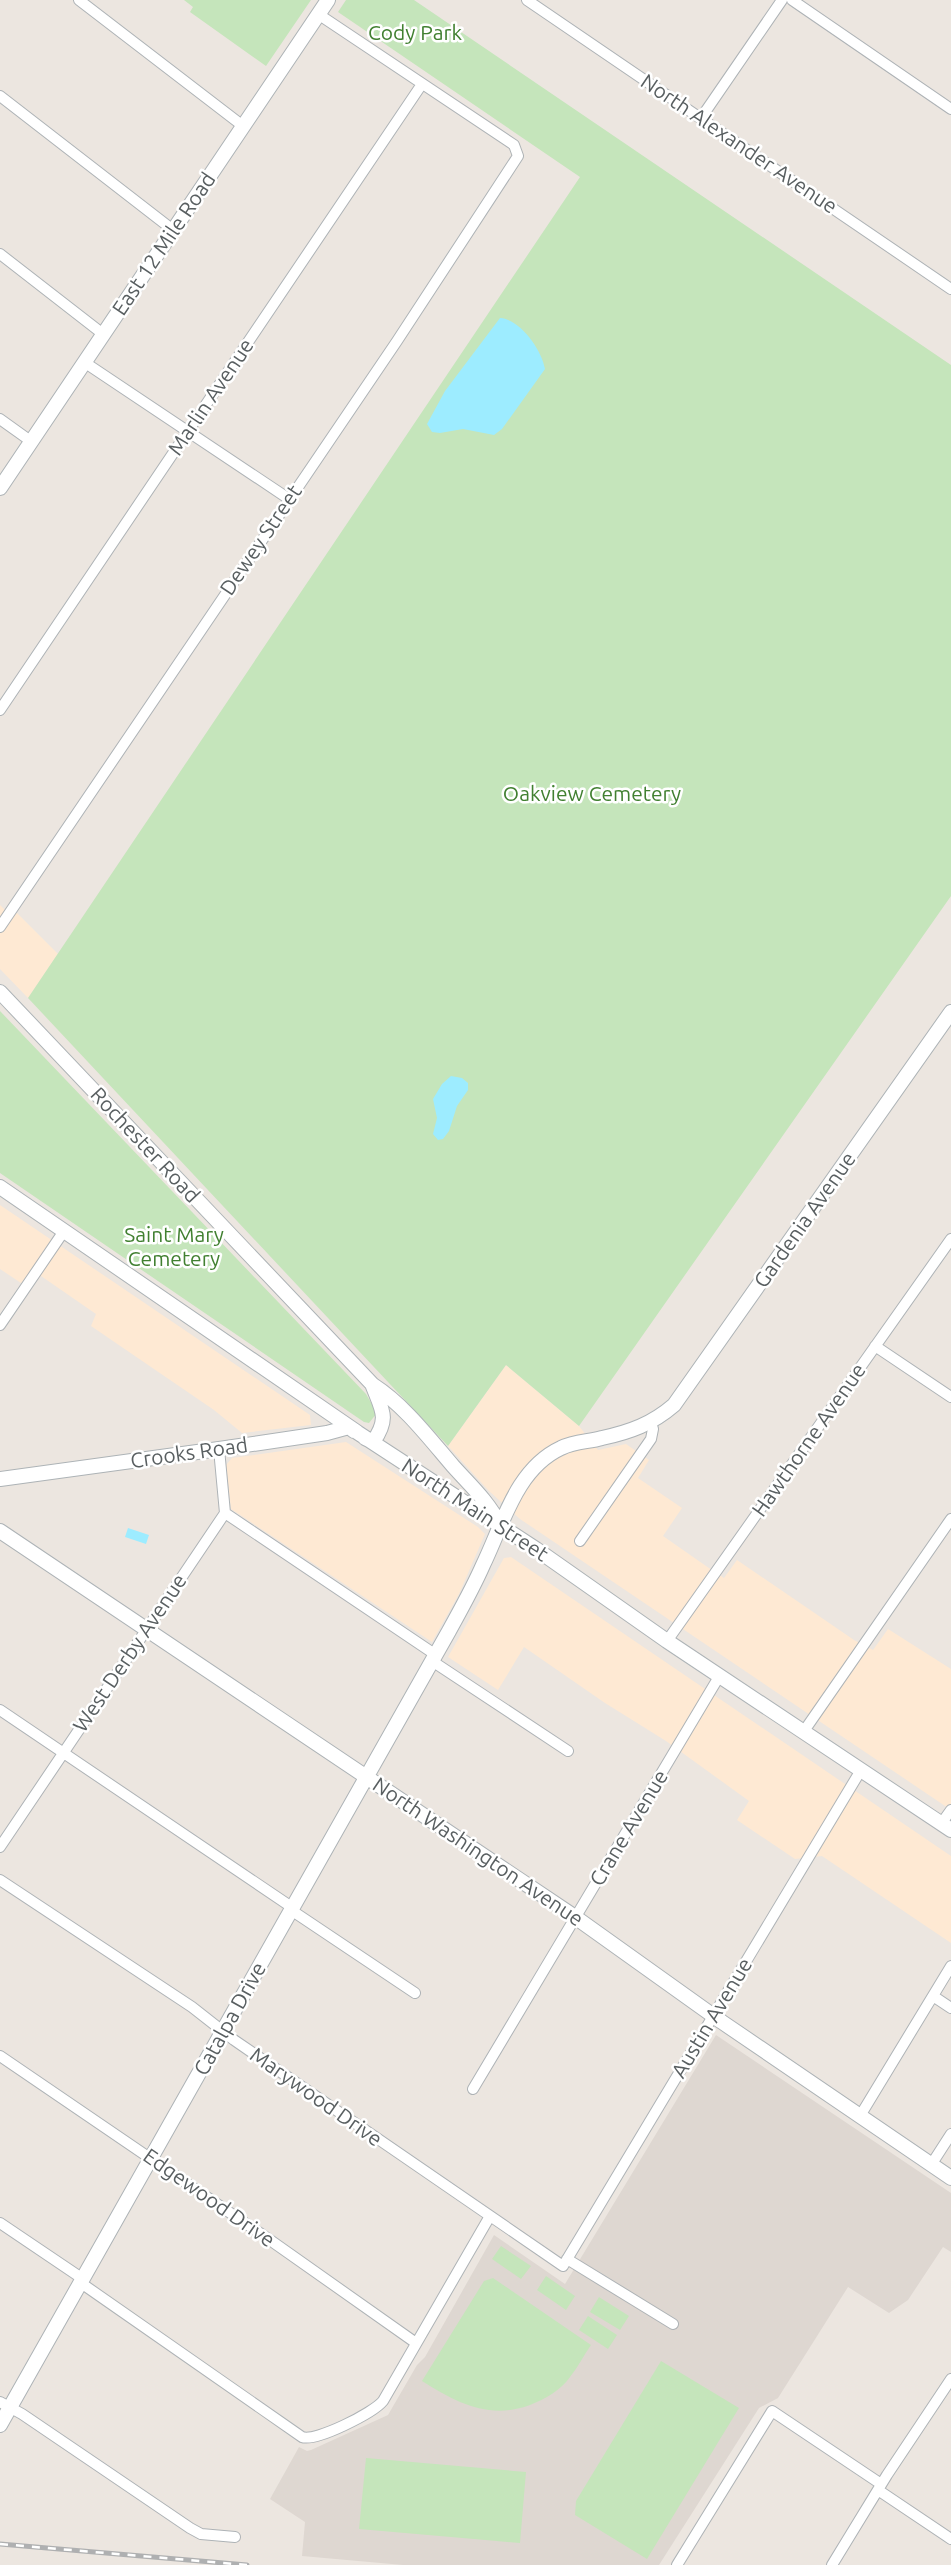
<svg xmlns="http://www.w3.org/2000/svg" width="951" height="2565" font-family="Ubuntu,sans-serif">
<style>
.commercial{fill:#fee9d3}
.education{fill:#ded7d1}
.green{fill:#c5e5bb}
.water{fill:#9decff}
.lines{fill:none;stroke-linecap:round;stroke-linejoin:round}
.street-casing{stroke:#aeb3b6;stroke-width:12}
.secondary-casing{stroke:#adb3b6;stroke-width:16}
.street{stroke:#fff;stroke-width:10}
.secondary{stroke:#fff;stroke-width:14}
.rail-casing{stroke:#afb0b1;stroke-width:5}
.rail{stroke:#fff;stroke-width:2.5;stroke-dasharray:8;stroke-linecap:butt}
.labels{text-anchor:middle;stroke-width:5;stroke-linejoin:round;paint-order:stroke}
.park-label{font-size:21px;fill:#418031;stroke:#fff}
.street-label{font-size:21px;fill:#595f61;stroke:#fff}
</style>
<rect width="100%" height="100%" fill="#ece6e0"/>
<!-- commercial -->
<path class="commercial" d="M0 905 5 910 17 913 58 954 28 998 0 969Z
M0 1205 310 1415 311 1425 242 1433 214 1410 91 1326 96 1314 41 1276 21 1283 0 1269Z
M506 1365 579 1426 598 1450 626 1444 649 1460 638 1478 682 1508 663 1536 706 1566 724 1578 737 1560 854 1640 873 1650 888 1629 951 1669V1810L520 1519 489 1491 448 1446Z
M346 1442 478 1527 485 1534 459 1594 432 1642 231 1509 226 1465 232 1458Z
M511 1557 951 1856V1943L822 1856 795 1859 737 1820 749 1801 666 1741 605 1703 524 1647 498 1690 448 1657 504 1558Z"/>
<!-- education -->
<path class="education" d="M716 2035 951 2193V2252L943 2247 908 2300 889 2313 848 2287 778 2398 759 2408 659 2565H403L302 2556 305 2522 270 2499 299 2447 307 2451 311 2450 388 2415 417 2365 425 2357 494 2235 565 2284Z"/>
<!-- green -->
<path class="green" d="M184 0H311L266 66 190 12 193 7Z
M346 0H414L951 365V896L579 1426 506 1365 448 1446 28 998 580 177 338 12Z
M0 1011 366 1394 377 1413 369 1423 364 1422 0 1173Z
M501 2246 531 2266 521 2279 492 2259Z
M546 2276 575 2296 566 2310 537 2290Z
M493 2278 591 2345C584 2355 578 2367 570 2377 561 2390 545 2399 530 2405 489 2420 457 2403 422 2381L484 2281Z
M599 2297 629 2316 620 2330 590 2312Z
M588 2316 617 2335 608 2349 579 2330Z
M661 2361 739 2408 647 2559 575 2515 576 2501Z
M366 2458 526 2472 520 2543 359 2529Z"/>
<!-- water -->
<path class="water" d="M500 318C520 319 542 350 545 369L502 429 494 435 463 429 440 433 432 432 427 424 445 391Z
M451 1076 462 1078 468 1083V1090L457 1106 449 1131 443 1139 438 1140 433 1134 437 1118 433 1099 442 1084Z
M128 1528 149 1535 146 1544 125 1537Z"/>
<g class="lines">
<defs>
<path id="street" d="M79 0 243 126
M527 0 951 289
M792 0 951 109
M0 96 173 230
M701 118 782 0
M0 254 103 334
M84 362 289 499
M0 419 32 442
M0 710 422 84
M0 927 397 341 518 156 514 145 318 14
M0 1325 64 1231
M875 1346 951 1397
M225 1513 436 1655
M580 1541 651 1439 653 1429 651 1422
M667 1641 951 1239
M432 1661 568 1751
M0 1710 293 1908
M804 1731 951 1519
M941 1824 951 1810
M0 1847 225 1513 219 1449
M0 1880 192 2007 234 2040 563 2266 861 1770
M291 1910 415 1993
M933 1996 951 2008
M0 2056 270 2240 416 2343
M473 2089 720 1675
M860 2116 951 1966
M931 2165 951 2134
M0 2223 83 2279
M567 2259 673 2324
M81 2283 302 2437C316 2442 373 2413 383 2401L490 2216
M0 2402 22 2414 190 2528 201 2534 235 2537
M878 2490 951 2539
M677 2565 772 2411 881 2484
M832 2565 887 2475 951 2379"/>
<path id="secondary" d="M0 488 328 0
M0 992 372 1384C382 1410 390 1418 373 1442L365 1438
M0 1187 357 1432
M373 1385C404 1405 429 1438 453 1466 470 1485 488 1501 500 1525
M349 1427 536 1549 667 1641 951 1830
M0 1479 219 1449 327 1433 349 1427 354 1431
M0 1531 575 1917 722 2022 951 2178
M0 2425 449 1631C461 1609 473 1588 483 1565 503 1524 516 1469 561 1448 575 1441 588 1442 602 1438 630 1432 652 1424 674 1405L951 1012"/>
</defs>
<!-- street casing -->
<use href="#street" class="street-casing"/>
<!-- secondary casing -->
<use href="#secondary" class="secondary-casing"/>
<!-- street -->
<use href="#street" class="street"/>
<!-- secondary -->
<use href="#secondary" class="secondary"/>
<defs>
<path id="rail" d="M0 2544 247 2565"/>
</defs>
<!-- rail casing -->
<use href="#rail" class="rail-casing"/>
<!-- rail -->
<use href="#rail" class="rail"/>
</g>
<g class="labels">
<!-- park labels -->
<g class="park-label">
<text x="415" y="40">Cody Park</text>
<text x="592" y="801">Oakview Cemetery</text>
<text x="174" y="1242">Saint Mary<tspan x="174" dy="24">Cemetery</tspan></text>
</g>
<!-- street labels -->
<g class="street-label">
<text transform="translate(739 144) rotate(34)" y="7">North Alexander Avenue</text>
<text transform="translate(164 244) rotate(-56)" y="7">East 12 Mile Road</text>
<text transform="translate(211 397) rotate(-56)" y="7">Marlin Avenue</text>
<text transform="translate(261 540) rotate(-56)" y="7">Dewey Street</text>
<text transform="translate(145 1145) rotate(47)" y="7">Rochester Road</text>
<text transform="translate(805 1220) rotate(-55)" y="7">Gardenia Avenue</text>
<text transform="translate(809 1440) rotate(-55)" y="7">Hawthorne Avenue</text>
<text transform="translate(189 1453) rotate(-8)" y="7">Crooks Road</text>
<text transform="translate(475 1510) rotate(33)" y="7">North Main Street</text>
<text transform="translate(130 1653) rotate(-56)" y="7">West Derby Avenue</text>
<text transform="translate(629 1828) rotate(-59)" y="7">Crane Avenue</text>
<text transform="translate(478 1852) rotate(34)" y="7">North Washington Avenue</text>
<text transform="translate(712 2018) rotate(-59)" y="7">Austin Avenue</text>
<text transform="translate(230 2019) rotate(-61)" y="7">Catalpa Drive</text>
<text transform="translate(316 2097) rotate(35)" y="7">Marywood Drive</text>
<text transform="translate(209 2198) rotate(35)" y="7">Edgewood Drive</text>
</g>
</g>
</svg>
